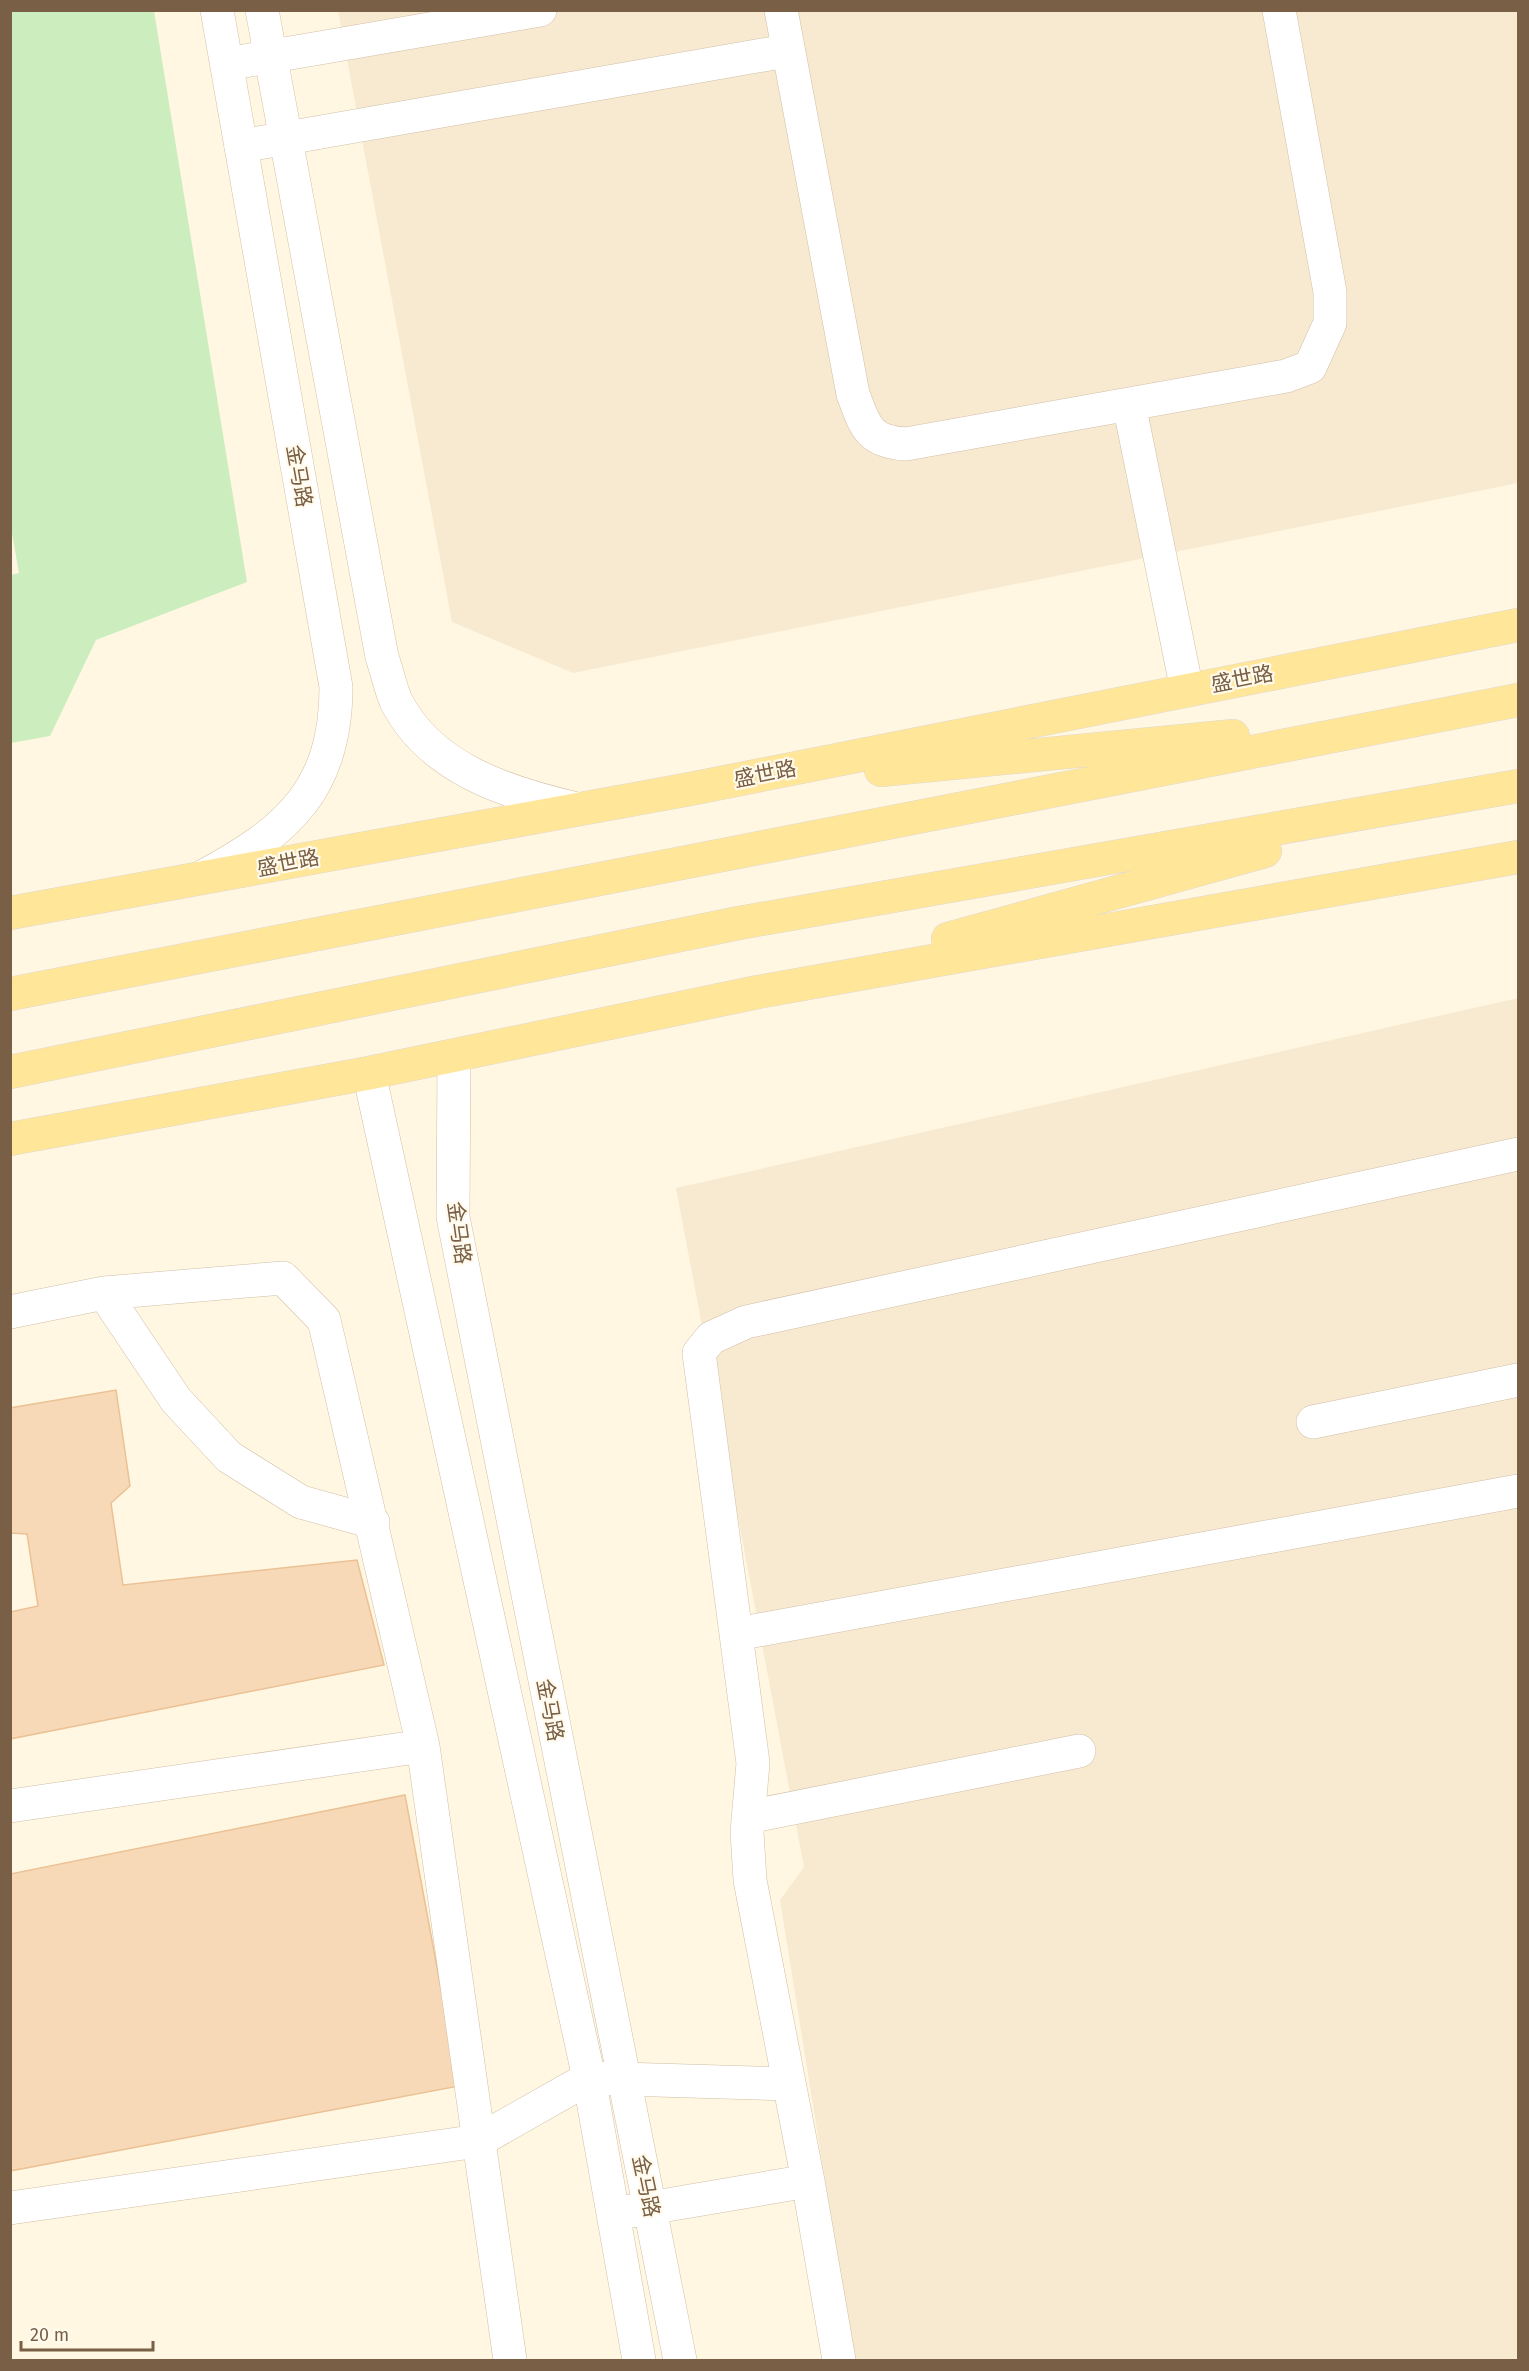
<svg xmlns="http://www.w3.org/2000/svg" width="1529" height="2371" font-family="'Fira Sans','Noto Sans SC',sans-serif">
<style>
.residential{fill:#f7ead0}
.green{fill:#cceebf}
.building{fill:#f7d9b7;stroke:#ebc195;stroke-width:1.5}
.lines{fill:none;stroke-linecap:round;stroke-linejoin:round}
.minor-casing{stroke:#d1bfa7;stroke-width:34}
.tertiary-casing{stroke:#d1bfa7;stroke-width:34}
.secondary-casing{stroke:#d5c1a4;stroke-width:34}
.primary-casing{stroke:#dfd9d2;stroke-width:34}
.minor{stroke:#fff;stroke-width:33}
.tertiary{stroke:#fff;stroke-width:33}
.secondary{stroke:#fff;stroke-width:33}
.primary{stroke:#ffe699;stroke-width:33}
.labels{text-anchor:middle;stroke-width:4.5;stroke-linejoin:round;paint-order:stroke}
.street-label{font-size:21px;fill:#795f45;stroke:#fffaeb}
</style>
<rect width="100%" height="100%" fill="#fff7e2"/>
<!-- residential -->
<path class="residential" d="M338 11H1518V483L573 673 452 622Z
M1518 998V2360H854L780 1900 804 1867 676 1188Z"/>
<!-- green -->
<path class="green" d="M11 10 154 11 247 582 96 640 50 736 11 743V575L19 573 10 522Z"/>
<!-- building -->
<path class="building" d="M116 1390 130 1486 111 1503 123 1585 357 1560 384 1665 10 1739V1612L38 1606 27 1534 10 1533V1408Z
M405 1795 459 2086 10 2171V1874Z"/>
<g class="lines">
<defs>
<path id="minor" d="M781 10 853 394C865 426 868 442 906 444L1286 376 1310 367 1330 323V292L1279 10
M227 64 540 10
M241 146 786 51
M1129 404 1187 690
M104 1293 176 1400 229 1457 301 1502 373 1522
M10 1312 104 1293 283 1278 324 1320 423 1746 510 2360
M1313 1422 1518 1380
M737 1634 1518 1491
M10 1806 423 1746
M748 1817 1079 1751
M10 2208 478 2141 589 2078 788 2084
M614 2214 808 2181
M839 2360 808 2181 750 1880 747 1832 753 1763 699 1353 711 1338 746 1322 1518 1154"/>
<path id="tertiary" d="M454 1056 453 1217 680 2360
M369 1073 589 2078 639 2360"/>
<path id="secondary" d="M262 10 382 657C387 671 390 687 396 701 430 769 508 793 577 809
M204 876C288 831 336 789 336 687L217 10"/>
<path id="primary" d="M881 770 1233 736
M10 913 690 789 1518 625
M948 939 1265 851
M10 994 1518 700
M10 1072 739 923 1518 786
M10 1139 369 1073 758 992 1518 857"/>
</defs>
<!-- minor casing -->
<use href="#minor" class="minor-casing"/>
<!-- tertiary casing -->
<use href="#tertiary" class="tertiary-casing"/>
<!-- secondary casing -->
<use href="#secondary" class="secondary-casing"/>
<!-- primary casing -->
<use href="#primary" class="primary-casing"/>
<!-- minor -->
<use href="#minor" class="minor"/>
<!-- tertiary -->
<use href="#tertiary" class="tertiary"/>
<!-- secondary -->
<use href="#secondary" class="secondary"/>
<!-- primary -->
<use href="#primary" class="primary"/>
</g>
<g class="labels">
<!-- street labels -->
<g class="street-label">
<text transform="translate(299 476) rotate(80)" y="7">金马路</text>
<text transform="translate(1242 679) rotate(-11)" y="7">盛世路</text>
<text transform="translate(765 774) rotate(-11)" y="7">盛世路</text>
<text transform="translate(288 863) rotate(-11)" y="7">盛世路</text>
<text transform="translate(459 1233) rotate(82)" y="7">金马路</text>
<text transform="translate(550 1710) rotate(79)" y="7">金马路</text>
<text transform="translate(646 2186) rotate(78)" y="7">金马路</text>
</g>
</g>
<!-- border -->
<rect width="1529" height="2371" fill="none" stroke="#795f45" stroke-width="24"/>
<!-- scale -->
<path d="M21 2341v9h132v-9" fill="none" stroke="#795f45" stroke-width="3"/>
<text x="30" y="2341" font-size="18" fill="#795f45" stroke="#fffaeb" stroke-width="4.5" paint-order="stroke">20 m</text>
</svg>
